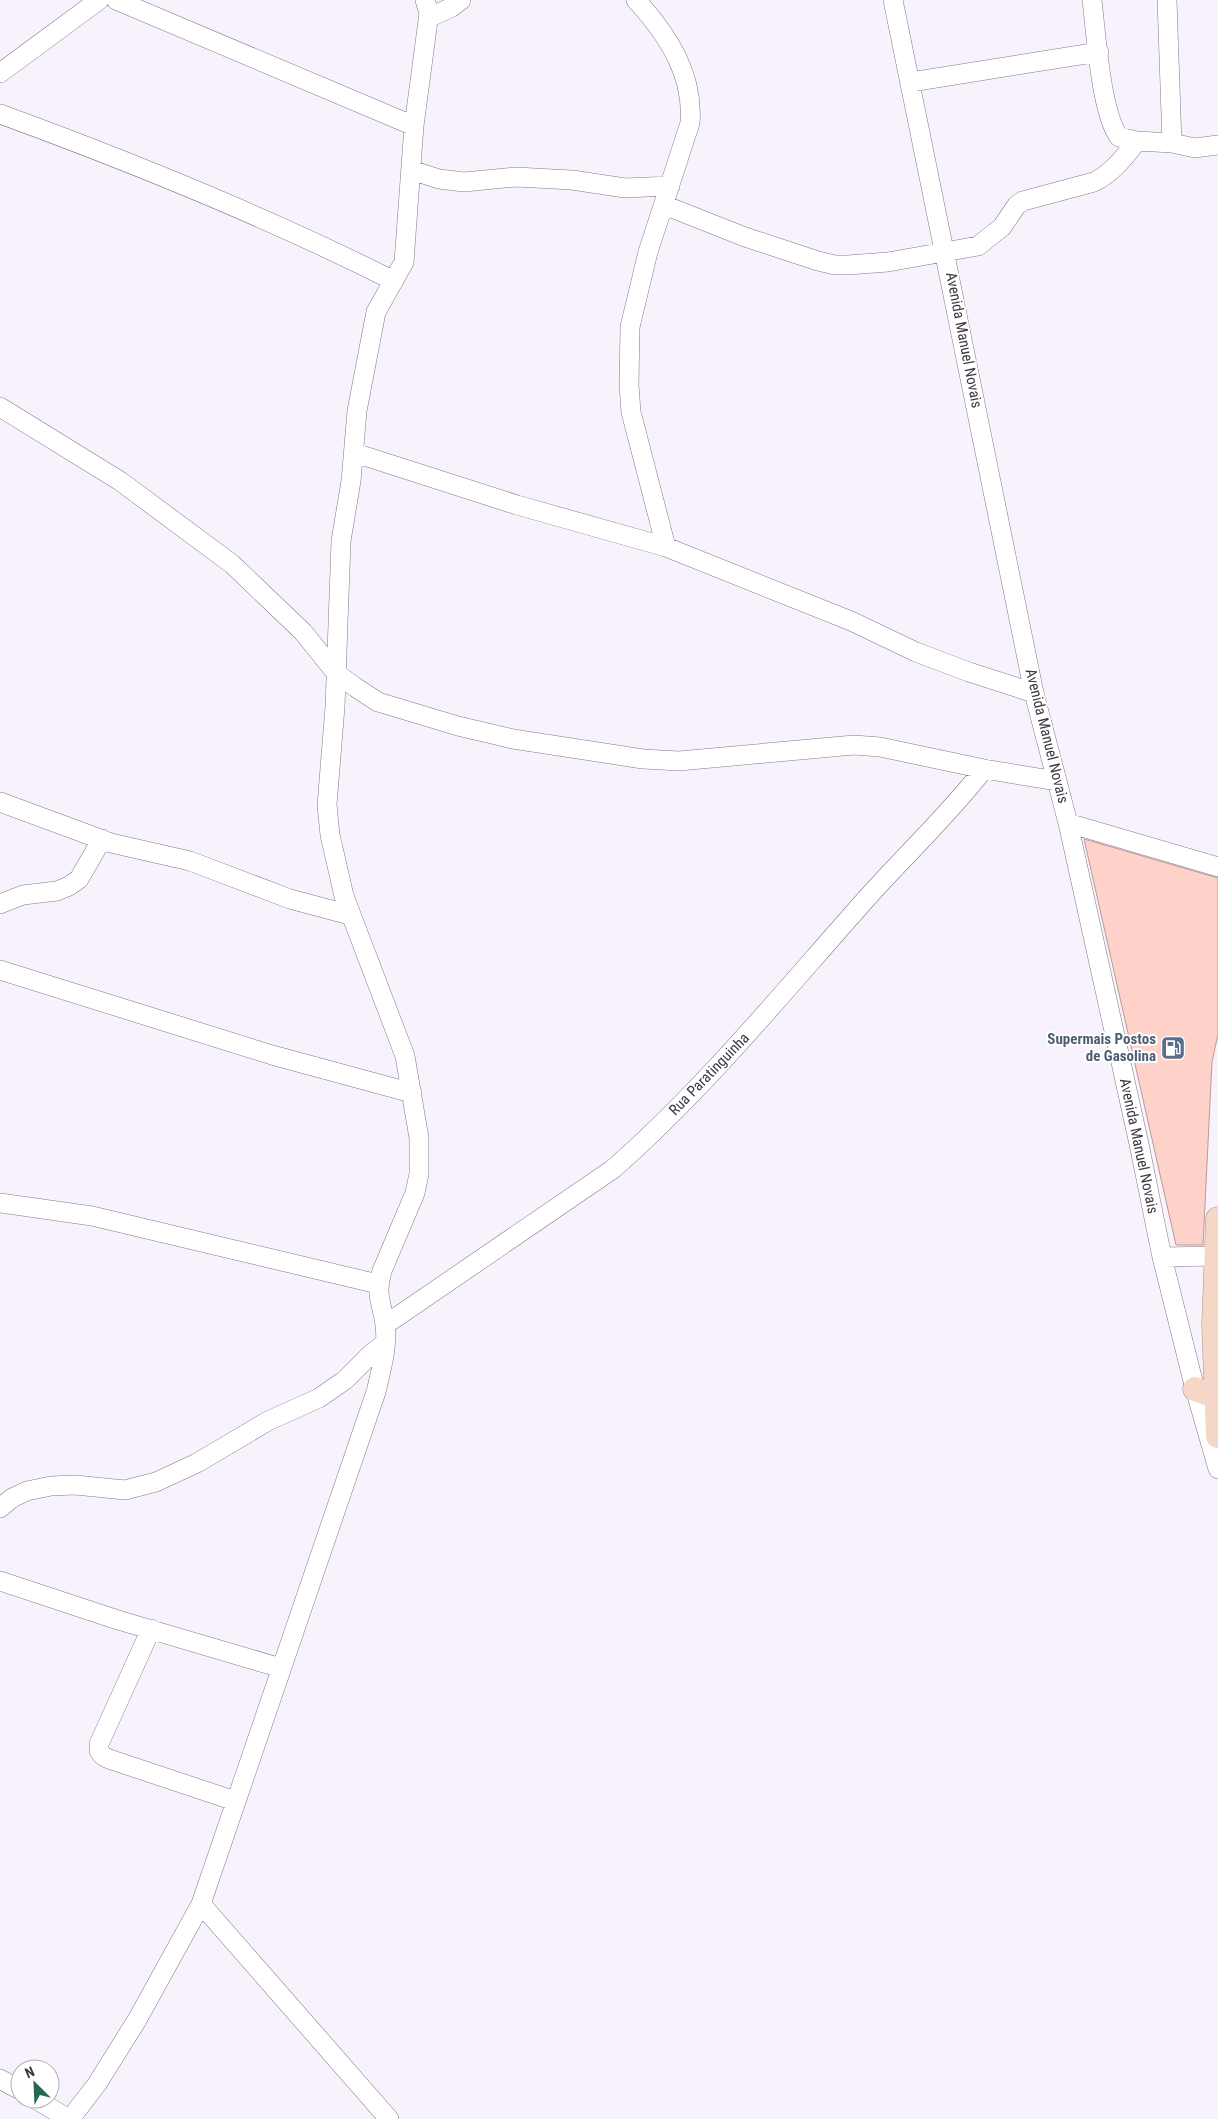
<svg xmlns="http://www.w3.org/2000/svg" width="1218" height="2119" font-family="'Roboto Condensed',sans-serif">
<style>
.building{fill:#fed1c9;stroke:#ba9c97}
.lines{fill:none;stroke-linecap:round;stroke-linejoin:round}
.minor-casing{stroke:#84778c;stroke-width:20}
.major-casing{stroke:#b18e81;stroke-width:25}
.minor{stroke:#fff;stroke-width:19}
.major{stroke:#f5d7c8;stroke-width:24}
.labels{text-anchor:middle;stroke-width:4;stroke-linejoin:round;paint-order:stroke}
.street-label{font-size:15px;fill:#3e3842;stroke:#fff}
.service-label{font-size:15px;font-weight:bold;fill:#4e5e75;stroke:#fff;text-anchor:end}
</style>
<rect width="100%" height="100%" fill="#f8f2fc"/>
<!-- building -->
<path class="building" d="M1084 839 1218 878V1034L1212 1062 1203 1245H1176Z"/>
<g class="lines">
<defs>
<path id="minor" d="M116 0 414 126
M636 0C668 35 694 75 690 123L648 252 630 327 629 385 631 412 666 547
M893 0 1034 693 1068 823 1139 1144 1162 1257 1195 1389 1218 1469
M1092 0C1096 33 1101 113 1119 137L1137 141 1172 143 1195 148 1218 145
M1167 0 1172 143
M428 18 452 7 461 0
M0 73 99 0
M911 82 1099 52
M0 114C134 163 267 217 394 281
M411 170 439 179 464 182 516 177 572 180 625 188 670 186
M664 205 745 237 818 261 835 265H848L888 262 978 246 1002 227 1017 205 1023 201 1094 182C1111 174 1125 157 1137 141
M0 407 120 481 232 564 303 632 336 673 355 687 378 702 458 726 513 739 643 759 679 761 854 745 880 747 984 769 1057 781
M355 453 517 505 666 547 851 621 916 652 969 672 1034 693
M0 802 111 843 190 861 290 899 350 915
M1068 823 1218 867
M0 904 23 895 57 891 69 886 79 879 102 839
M0 970 272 1055 412 1093
M0 1203 92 1216 378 1284
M1162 1257 1217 1256
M385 1325 613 1169C703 1090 780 996 859 907 900 860 946 818 984 769
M0 1508 12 1498 27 1491 51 1486 75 1485 125 1490 156 1482 197 1463 268 1421 319 1398 345 1380 370 1355 385 1343
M0 1581 118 1620 281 1668
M151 1629 99 1744V1751L103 1756 109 1759 235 1801
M201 1904 389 2119
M0 2079 20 2090
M35 2099 69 2119
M70 2119 97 2084 137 2020 201 1904 376 1392C381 1370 388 1347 385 1325 382 1301 375 1298 382 1271L415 1193 419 1174V1138L405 1056 344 896 330 835 327 805 335 707 341 541 351 481 357 411 376 312 404 262 414 126 429 13 425 0"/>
<path id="major" d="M1218 1219 1214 1325 1218 1436
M1195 1389 1206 1393 1216 1387"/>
</defs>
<!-- minor casing -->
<use href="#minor" class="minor-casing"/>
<!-- major casing -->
<use href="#major" class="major-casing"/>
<!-- minor -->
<use href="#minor" class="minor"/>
<!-- major -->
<use href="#major" class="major"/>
</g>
<!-- icons -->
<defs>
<symbol id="fuel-square" viewBox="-11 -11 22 22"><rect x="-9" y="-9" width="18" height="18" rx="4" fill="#5c6f8a" stroke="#fff"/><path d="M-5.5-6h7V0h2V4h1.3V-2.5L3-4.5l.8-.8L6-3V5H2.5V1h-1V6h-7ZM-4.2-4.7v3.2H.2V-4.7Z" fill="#fff"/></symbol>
</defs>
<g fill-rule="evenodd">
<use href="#fuel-square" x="1159" y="1034" width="28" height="28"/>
</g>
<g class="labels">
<!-- street labels -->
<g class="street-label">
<text transform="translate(964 340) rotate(79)" y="5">Avenida Manuel Novais</text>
<text transform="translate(1047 736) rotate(76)" y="5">Avenida Manuel Novais</text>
<text transform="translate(709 1074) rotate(-46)" y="5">Rua Paratinguinha</text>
<text transform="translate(1139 1146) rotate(78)" y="5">Avenida Manuel Novais</text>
</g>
<!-- service labels -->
<g class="service-label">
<text x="1156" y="1044">Supermais Postos<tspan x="1156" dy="17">de Gasolina</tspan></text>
</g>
</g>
<!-- north arrow -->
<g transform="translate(35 2084) rotate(336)"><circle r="24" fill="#ffffff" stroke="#b2afb3"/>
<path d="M0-4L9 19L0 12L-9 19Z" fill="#286754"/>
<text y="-8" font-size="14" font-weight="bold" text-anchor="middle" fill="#3e3842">N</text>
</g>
</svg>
